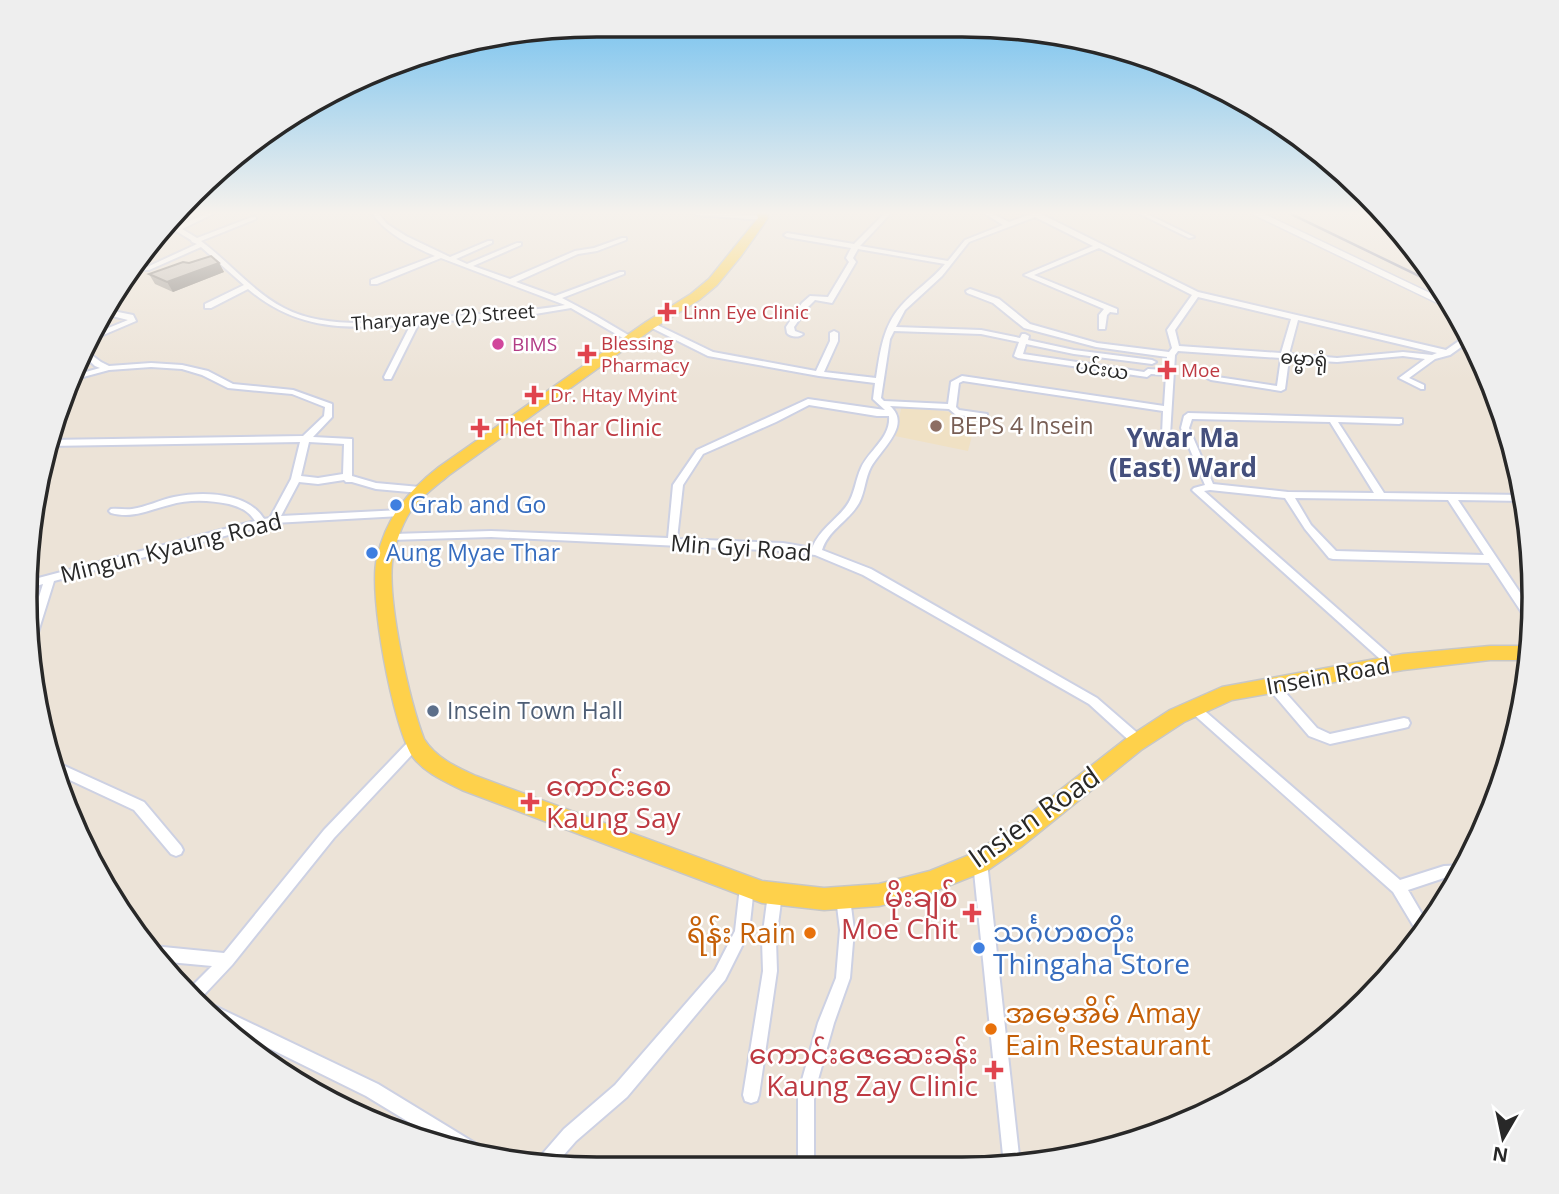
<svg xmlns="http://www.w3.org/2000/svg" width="1559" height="1194" font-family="'Open Sans','Noto Sans Myanmar',sans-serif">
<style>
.education{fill:#f0e1c4}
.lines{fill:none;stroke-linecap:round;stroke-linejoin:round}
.street-casing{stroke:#cdd1e3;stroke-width:4}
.secondary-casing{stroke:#cdd1e3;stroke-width:3}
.primary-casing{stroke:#c7c7c7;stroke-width:3}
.street{fill:#fff;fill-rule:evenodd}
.secondary{fill:#fff;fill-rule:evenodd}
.primary{fill:#fed14b;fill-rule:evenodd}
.rail{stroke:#9a9eb4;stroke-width:2.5}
.wall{fill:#aba59e}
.shaded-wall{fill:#8b8681}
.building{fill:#c7c0b8;stroke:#8b8681;stroke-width:2}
.health-dot{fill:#e0444e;stroke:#fff;stroke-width:2.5}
.hotel-dot{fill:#d1479c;stroke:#fff;stroke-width:2.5}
.education-dot{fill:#8d6e63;stroke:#fff;stroke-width:2.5}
.shop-dot{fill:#3f7fe0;stroke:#fff;stroke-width:2.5}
.service-dot{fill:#5c6f8a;stroke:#fff;stroke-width:2.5}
.food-dot{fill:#e8710a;stroke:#fff;stroke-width:2.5}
.labels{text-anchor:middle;stroke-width:5;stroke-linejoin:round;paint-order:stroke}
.far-health-label{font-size:19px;fill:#be3a42;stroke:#fff;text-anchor:start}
.far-street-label{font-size:19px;fill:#282828;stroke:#fff}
.far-hotel-label{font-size:19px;fill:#b23c85;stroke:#fff;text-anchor:start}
.education-label{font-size:23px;fill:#785e54;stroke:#fff;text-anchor:start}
.health-label{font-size:23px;fill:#be3a42;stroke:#fff;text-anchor:start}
.shop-label{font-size:23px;fill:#366cbe;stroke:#fff;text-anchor:start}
.street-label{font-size:23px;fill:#282828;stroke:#fff}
.service-label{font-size:23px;fill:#4e5e75;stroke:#fff;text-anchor:start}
.quarter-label{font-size:26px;font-weight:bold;fill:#444f7c;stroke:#fff}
.near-health-label{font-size:28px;fill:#be3a42;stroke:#fff;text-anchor:end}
.near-street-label{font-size:28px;fill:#282828;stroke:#fff}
.near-shop-label{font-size:28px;fill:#366cbe;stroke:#fff;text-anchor:start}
.near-food-label{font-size:28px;fill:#c56008;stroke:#fff;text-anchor:end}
.rim{fill:none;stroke:#282828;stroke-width:3.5}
</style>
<rect width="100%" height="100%" fill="#ece3d7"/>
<!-- education -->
<path class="education" d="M902 405 977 416 968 451 895 436Z"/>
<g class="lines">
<defs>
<path id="street" d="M208 213H215L182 229 197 238 252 217H256V219L201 241C229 262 253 292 284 308 331 333 402 320 453 316 490 313 528 312 565 305L441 258 377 284H371V280L435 256C412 246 386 234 372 213H378L387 224 406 236 450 257 488 241H492V243L456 259 467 264 517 243H521V245L473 266 510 279 575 251 594 248 622 238H626V240L597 251 578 254 516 282 555 296 620 272H624V274L562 298 596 316 635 339 634 341H628L571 308 529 315 419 323 391 379H385L384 377 411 324C348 329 299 332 248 289L211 308H205V304L244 285 201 247 149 270H145V268L197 244 192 242 191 240 176 231 157 239 161 233 171 229 166 227 168 223 176 227Z
M694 213H716L763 216 766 218 763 220 697 215Z
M885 213H891L860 246 948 261 965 240 1003 225 984 213H991L1009 222 1033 213H1042L1041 214 1198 292 1446 350 1466 336H1468L1471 340 1450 355 1435 359 1409 378 1424 385V389H1421L1399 378 1425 359 1403 356 1337 362 1289 359 1285 389 1281 391 1211 380 1207 378 1211 376 1277 386 1281 358 1178 351 1175 355 1170 435 1166 438 1162 435 1163 411 963 381 959 383 956 407 959 410 987 414V418L956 415 949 409 890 406C912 425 881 449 871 467 865 478 865 492 859 503 849 521 829 529 822 550L871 569 1097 698 1142 737 1144 741 1142 745 1138 746 1134 745 1089 704 863 575 815 555 783 551 491 537 390 540 388 538 393 534 491 531 668 538 673 485 697 450 808 399 885 410 873 399 875 383 819 376 708 356 646 325 653 323 713 352 816 371 830 341V333L834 331 838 333V341L824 372 876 378C880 352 883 326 901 306 914 291 932 280 945 264L858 249 853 258 856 262 832 303 815 300 808 307 794 327 795 331 803 334C799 338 790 337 787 333L786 327 802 303 810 296 828 297 849 262 846 258 851 248 787 237 784 235 787 233 854 244ZM1035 217 1093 246 1024 275 1104 309 1099 315V329H1105L1107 315 1110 312 1117 313V309L1034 275 1099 248 1192 295 1167 330 1172 348 1169 352 1097 343 1030 324 999 299 970 289 966 291 967 293 993 303 1024 328 1096 347 1167 357 1166 370 1148 369 1144 372 1023 354 1026 344 1074 354 1152 364 1156 362 1152 360 1074 350 1028 340 1029 336 1025 334H1022L1020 338 981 330 896 327 905 310 942 276 969 242ZM1198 297 1291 319 1281 353 1179 346 1175 330ZM1298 320 1437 353 1432 355 1403 352 1337 358 1289 354ZM894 331 981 334 1019 342 1014 356 1018 358 1147 377 1151 374 1166 375 1164 406 962 376 951 382 948 404 884 401 881 398 890 339ZM809 405 877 416H889C891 438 869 450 861 468 856 479 855 490 850 500 841 518 821 526 812 548L783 543 677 539 683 485 703 454 776 422Z
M1138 213H1145L1194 237 1189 238Z
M103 309 133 315 136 321 89 341 91 335 128 320 100 313Z
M85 350 101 362 109 366 151 363 182 365 208 371 233 384 293 390 332 404V417L313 437 352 439V476L376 483 420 487 425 490 420 493 376 489 352 482H346L344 480 318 484 299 482 281 516 401 510 406 513 401 516 274 523 54 581 35 642 31 646 29 629 43 584 26 589 27 581 255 521C249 511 240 507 229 504 209 500 189 499 169 505 148 510 133 519 111 513L109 511 111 509C118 508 125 510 132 509 146 507 160 500 174 497 202 491 248 492 264 519L270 518 291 479 300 442 47 446 45 445 48 440 303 436 324 416 325 407 292 394 228 388 202 375 182 369 151 367 109 370 72 380 75 375 100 368 95 366 83 355ZM309 442 344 444 343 474 318 478 301 476Z
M1188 413 1402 419V423L1399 424 1338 422 1384 493 1524 495 1525 501 1458 500 1533 612 1532 623 1528 622 1489 563 1333 559 1329 558 1305 529 1285 498 1210 490 1204 491 1397 661 1399 664 1397 667 1393 669 1389 667 1194 492 1192 490 1194 488 1205 485 1181 428 1184 416ZM1192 419 1330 422 1374 493 1288 492 1213 484 1189 428ZM1295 498 1448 500 1484 555 1336 551 1311 525Z
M1273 681 1277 683 1317 728 1330 734 1404 718 1408 719 1410 723 1408 727 1404 728 1330 744 1309 736 1269 689 1267 686 1269 683Z
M1195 704 1199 706 1400 880 1444 866 1465 865 1458 877 1444 878 1408 890 1429 926 1420 937 1393 892 1191 712 1189 709 1191 706Z
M415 738 419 739 421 743 419 747 334 838 232 965 200 999 378 1084 478 1145 479 1153 445 1144 366 1096 218 1023 192 1002 185 993 212 966 158 961 148 948 153 946 224 953 324 830 411 739Z
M52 762 58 763 144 802 181 846 183 850 181 854 176 856 171 854 134 810 57 774Z
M980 856 985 857 987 862 1020 1165H1004L973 862 975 857Z
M747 880 752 882 754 887 749 932 725 980 627 1097 576 1141 555 1165H536L538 1159 564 1129 615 1085 715 970 735 931 740 887 742 882Z
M775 887 780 889 782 894 776 940 777 971 759 1095 757 1101 751 1103 745 1101 743 1095 763 971 762 940 768 894 770 889Z
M843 891 848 893 850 898 854 930 850 978 834 1023 814 1094V1165H798V1094L818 1023 836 978 840 930 836 898 838 893Z"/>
<path id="secondary" d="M1250 213H1262L1451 303 1456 312Z"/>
<path id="primary" d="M757 213H767L768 218 741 256 717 285 699 300 654 328 449 475C436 486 420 497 410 512 401 526 394 547 392 563 388 605 409 699 424 739 436 758 456 767 476 776L762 881 824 888 879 884 930 871 972 854 1005 833 1127 738 1170 710 1222 687 1403 654 1490 646H1530L1528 660H1490L1403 670 1232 700 1184 722 1141 750 1021 847 988 870 930 893 879 906 824 910 762 903 462 790C444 781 425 773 413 757 393 728 368 593 377 558 386 518 407 492 439 467L646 322 691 294 709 279 758 218Z"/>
</defs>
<!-- street casing -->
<use href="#street" class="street-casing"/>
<!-- secondary casing -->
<use href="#secondary" class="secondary-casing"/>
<!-- primary casing -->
<use href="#primary" class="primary-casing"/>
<!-- street -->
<use href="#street" class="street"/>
<!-- secondary -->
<use href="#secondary" class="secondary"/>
<!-- primary -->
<use href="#primary" class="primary"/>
<!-- rail -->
<path class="rail" d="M1289 213 1442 287"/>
</g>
<!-- wall -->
<path class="wall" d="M219 263 224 272 173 292 155 284 149 274Z"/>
<!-- shaded-wall -->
<path class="shaded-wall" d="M219 263 224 272 173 292 167 282Z"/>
<!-- building -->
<path class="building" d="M211 256 219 263 167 282 149 274 183 262 189 263Z"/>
<!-- sky -->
<linearGradient id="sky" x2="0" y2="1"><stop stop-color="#71c0ef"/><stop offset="0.56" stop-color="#f6f2ed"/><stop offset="1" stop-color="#f6f2ed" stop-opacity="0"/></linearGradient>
<rect width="1559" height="380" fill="url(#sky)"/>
<!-- markers -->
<g class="health-dot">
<path d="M663.5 301.5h7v7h7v7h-7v7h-7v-7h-7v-7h7z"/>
<path d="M583.5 343.5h7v7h7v7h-7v7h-7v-7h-7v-7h7z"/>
<path d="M1163.5 359.5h7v7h7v7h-7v7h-7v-7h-7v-7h7z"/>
<path d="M530.5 384.5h7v7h7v7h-7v7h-7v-7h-7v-7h7z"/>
<path d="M476.5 417.5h7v7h7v7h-7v7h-7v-7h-7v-7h7z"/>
<path d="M526.5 791.5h7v7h7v7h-7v7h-7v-7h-7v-7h7z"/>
<path d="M968.5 902.5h7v7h7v7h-7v7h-7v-7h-7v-7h7z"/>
<path d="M990.5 1059.5h7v7h7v7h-7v7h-7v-7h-7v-7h7z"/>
</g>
<circle class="hotel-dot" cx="498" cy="344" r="7"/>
<circle class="education-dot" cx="936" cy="426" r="7"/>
<g class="shop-dot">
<circle cx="396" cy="505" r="7"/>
<circle cx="372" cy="553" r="7"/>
<circle cx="979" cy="948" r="7"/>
</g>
<circle class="service-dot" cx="433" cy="711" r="7"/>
<g class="food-dot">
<circle cx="810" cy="933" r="7"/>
<circle cx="991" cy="1029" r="7"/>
</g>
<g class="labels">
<!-- far-health labels -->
<g class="far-health-label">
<text x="683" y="319">Linn Eye Clinic</text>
<text x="601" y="350">Blessing<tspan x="601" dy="22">Pharmacy</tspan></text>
<text x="1181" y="377">Moe</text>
<text x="550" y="402">Dr. Htay Myint</text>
</g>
<!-- far-street labels -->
<g class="far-street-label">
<text transform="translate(443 317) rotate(-4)" y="7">Tharyaraye (2) Street</text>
<text transform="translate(1304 358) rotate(4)" y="7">ဓမ္မာရုံ</text>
<text transform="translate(1102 369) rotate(8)" y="7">ပင်းယ</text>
</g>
<!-- far-hotel labels -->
<g class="far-hotel-label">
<text x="512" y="351">BIMS</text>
</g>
<!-- education labels -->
<g class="education-label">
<text x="950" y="434">BEPS 4 Insein</text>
</g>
<!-- health labels -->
<g class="health-label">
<text x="496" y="436">Thet Thar Clinic</text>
</g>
<!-- shop labels -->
<g class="shop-label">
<text x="410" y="513">Grab and Go</text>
<text x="386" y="561">Aung Myae Thar</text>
</g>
<!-- street labels -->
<g class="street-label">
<text transform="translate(171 548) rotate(-14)" y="8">Mingun Kyaung Road</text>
<text transform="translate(741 548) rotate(4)" y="8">Min Gyi Road</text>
<text transform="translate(1328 676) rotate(-10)" y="8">Insein Road</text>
</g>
<!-- service labels -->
<g class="service-label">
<text x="447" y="719">Insein Town Hall</text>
</g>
<!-- quarter labels -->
<g class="quarter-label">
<text x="1183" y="447">Ywar Ma<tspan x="1183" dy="30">(East) Ward</tspan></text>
</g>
<!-- near-health labels -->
<g class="near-health-label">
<text x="546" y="796" text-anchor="start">ကောင်းစေ<tspan x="546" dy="32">Kaung Say</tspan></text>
<text x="958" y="907">မိုးချစ်<tspan x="958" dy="32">Moe Chit</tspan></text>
<text x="978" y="1064">ကောင်းဇေဆေးခန်း<tspan x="978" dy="32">Kaung Zay Clinic</tspan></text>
</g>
<!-- near-street labels -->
<g class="near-street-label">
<text transform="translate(1034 817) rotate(-35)" y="10">Insien Road</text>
</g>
<!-- near-shop labels -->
<g class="near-shop-label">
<text x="993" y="942">သင်္ဂဟစတိုး<tspan x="993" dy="32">Thingaha Store</tspan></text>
</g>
<!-- near-food labels -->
<g class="near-food-label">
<text x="796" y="943">ရိန်း Rain</text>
<text x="1005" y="1023" text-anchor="start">အမေ့အိမ် Amay<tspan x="1005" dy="32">Eain Restaurant</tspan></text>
</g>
</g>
<!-- crop -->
<path d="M0 0H1559V1194H0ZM597 37H962A560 560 0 0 1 1522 597V597A560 560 0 0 1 962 1157H597A560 560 0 0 1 37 597V597A560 560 0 0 1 597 37Z" fill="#eee" fill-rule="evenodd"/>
<path class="rim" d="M597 37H962A560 560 0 0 1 1522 597V597A560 560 0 0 1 962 1157H597A560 560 0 0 1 37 597V597A560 560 0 0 1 597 37Z"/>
<!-- north arrow -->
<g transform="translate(1503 1138) rotate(189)" stroke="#ffffff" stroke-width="5" paint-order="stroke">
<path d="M0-5L12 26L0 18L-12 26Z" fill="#282828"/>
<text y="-10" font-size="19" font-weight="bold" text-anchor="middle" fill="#282828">N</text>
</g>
</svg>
